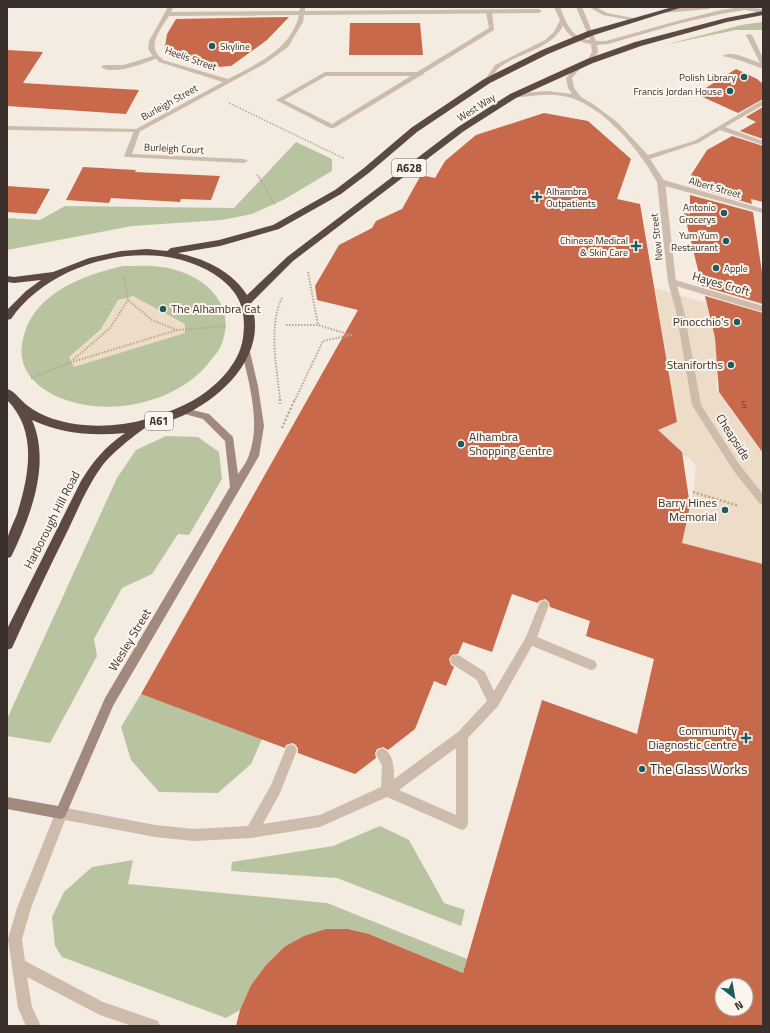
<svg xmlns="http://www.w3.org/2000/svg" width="770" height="1033" font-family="'Titillium Web',sans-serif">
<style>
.green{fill:#b8c4a0}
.plaza{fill:#ecdcc8}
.building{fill:#c8694b;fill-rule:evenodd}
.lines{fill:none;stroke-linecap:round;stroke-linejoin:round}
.path-far2{stroke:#b9a596;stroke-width:1.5;stroke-dasharray:1.5 1.5;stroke-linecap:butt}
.path-far1{stroke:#b9a596;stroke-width:2;stroke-dasharray:1.5 1.5;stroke-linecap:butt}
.path{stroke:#b9a596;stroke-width:2.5;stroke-dasharray:2 2;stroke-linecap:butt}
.lane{fill:#cdbbac;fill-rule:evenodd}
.street{fill:#cdbbac;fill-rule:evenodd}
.secondary{fill:#a18a7d;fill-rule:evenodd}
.highway{fill:#5c4a42;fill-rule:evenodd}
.poi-dot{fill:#1f5a5e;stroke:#fbf5ee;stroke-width:1.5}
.labels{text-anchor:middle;stroke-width:4;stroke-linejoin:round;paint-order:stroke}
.far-poi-label{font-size:10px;fill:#3b302b;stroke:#fbf5ee;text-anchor:end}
.far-street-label{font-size:10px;fill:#3b302b;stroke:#fbf5ee}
.number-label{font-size:10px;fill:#5e3e33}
.shield{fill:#fbf5ee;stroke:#756b66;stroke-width:1}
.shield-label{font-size:11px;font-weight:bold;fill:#3b302b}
.street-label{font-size:12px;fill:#3b302b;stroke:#fbf5ee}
.poi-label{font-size:12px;fill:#3b302b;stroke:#fbf5ee;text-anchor:end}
.near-poi-label{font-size:14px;fill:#3b302b;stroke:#fbf5ee;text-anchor:start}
</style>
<rect width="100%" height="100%" fill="#f4ebe1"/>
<!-- green -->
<path class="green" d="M763 22V30H736L664 45 741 25Z
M296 142 332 159V171L283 200 252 214 222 220 132 226 7 250V218L40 220 65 206 234 208Z
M123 266C136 266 149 265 162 267 203 273 240 304 220 348 218 352 214 356 211 360 181 401 114 417 66 400 48 394 28 381 23 362 20 353 22 343 24 335 36 292 84 275 123 266Z
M166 436 198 437 219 452 222 479 189 535 178 534 152 574 122 588 94 639 97 656 50 743 7 736V719L117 478 136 450Z
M141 694 262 739 251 764 218 793 159 792 131 760 121 727Z
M380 826 409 840 444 903 465 910 461 926 337 878 231 871 232 862 333 846Z
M133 860 128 884 327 903 467 959 463 973 369 934 348 929H326L284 947 266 965 251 985 240 1010 226 1018 62 957 55 946 52 917 64 892 92 867Z"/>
<!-- plaza -->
<path class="plaza" d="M655 288 706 303 715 339 718 371 716 388 738 420 763 451V564L680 543 689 501 691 502 694 489 696 466 688 457 609 435 668 422 671 425 677 422 676 417 672 416 674 407 673 399H670L659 374 669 375Z
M133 296 185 324V333L74 367 69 357 101 329 118 300Z"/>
<!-- building -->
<path class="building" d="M289 17 267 40 231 66 217 67 201 66 164 53 167 34 176 19Z
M350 23H420L423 55H349Z
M7 50 43 52 23 83 139 90 126 114 7 106Z
M736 69 757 79 763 84V99L738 113 696 94Z
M763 107V139L740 131 756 122 746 117Z
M544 113 588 121 631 159 617 199 640 204 677 422 658 430 682 452 690 506 682 543 763 564V1026H236L240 1010 251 985 266 965 284 947 304 936 326 929H348L369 934 463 973 542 700 637 734 654 659 586 636 590 621 550 607 549 602 545 599 539 601 538 603 512 594 492 652 463 642 458 654 452 655 449 659 451 665 454 667 446 686 434 681 415 729 388 750 383 747 377 749 375 753 376 758 355 774 298 753V749L296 745 292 743 286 745 285 748 141 694 358 310 317 300 315 286 339 245 372 228 376 221 402 209 421 175 435 178 445 161 476 135ZM722 985H746V1009H722Z
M732 136 763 146V202L751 199 752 204 691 186V175L707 150Z
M83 167 136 170 135 172 220 176 211 200 181 199 180 202 111 198 109 203 66 200Z
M7 186 50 189 36 214 7 212Z
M690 195 753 212 763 279V304L702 286 684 213 690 214Z
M705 296 763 313V453L719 392 715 338Z"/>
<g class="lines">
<!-- path-far2 -->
<path class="path-far2" d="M229 103 345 159
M257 175 260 178"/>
<!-- path-far1 -->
<path class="path-far1" d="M259 177 275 205
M308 272 318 325
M128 300 152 320 177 330
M286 325H318L351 335 323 341 295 400
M73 360 110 328 128 300 124 275
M31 378 72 362 177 330 226 326
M280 400C277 369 268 326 282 298"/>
<!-- path -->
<path class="path" d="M280 399V404
M282 428 295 399
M693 492 739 506"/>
<!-- lane -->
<path class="lane" d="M489 10 492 12 494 30 424 73 423 75 420 76 334 128H330L276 100 325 72H417L489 28 486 12ZM326 76H411L332 124 284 100Z
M156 55 159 57 158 58C144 63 114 76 101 67L104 65H124Z
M137 129 140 131 132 154 244 159 248 161 244 163 126 157 124 156 134 131Z
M658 180H664L763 209V213L658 184Z
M672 279 763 306V312L669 284 668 282Z
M544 600 548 602 549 605 537 637 595 661 597 665 595 669 591 670 532 646 498 706 468 738V824L466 828 462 830 387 797 320 827 251 838 194 841 155 837 65 820 31 908 22 939 25 961 103 1002 158 1021 160 1026H132L100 1015 27 977 32 1007 41 1026H26L18 1008 8 939 17 908 57 809 61 807 155 825 194 829 248 826 271 785 287 746 291 744 295 746 297 750 280 793 263 824 320 815 381 787 382 766 376 754 378 750 382 748C394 753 394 768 394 779L458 732 487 701 477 680 452 664 450 660 452 656 456 655 460 656 485 672 494 691 526 637 540 602ZM456 748V815L399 790Z"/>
<!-- street -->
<path class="street" d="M168 7 173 8 171 12 299 11 301 7H305V11L539 9 542 11 539 13 304 15 303 22 288 47 266 63 139 132 7 130V126L136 129 223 82 159 62 151 54 148 48 149 41ZM299 15C291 50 256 64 228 79L163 60C160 57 156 54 155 49 152 39 164 24 169 16Z
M554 7H560C566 22 571 38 590 40L576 7H582L596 41H606L677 21 721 10 741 7 763 9V13L745 10 721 14 681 23 608 44 597 45 598 52 592 62 590 63 587 61 592 52 591 44C578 42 570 38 563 26 550 50 520 52 500 67 496 70 492 78 489 82H485L484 81 495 65 545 40 554 32 560 20Z
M589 7H596L607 13 638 19 635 21 603 15Z
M690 7H712L709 9 664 13 661 11 664 9Z
M747 34 752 35 763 58V69L739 60 723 56C732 50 750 60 760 63L746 35Z
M578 64 583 65 572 78 574 88 581 97 593 104 617 122 648 155 694 141 763 100V105L725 127 763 141V145L720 130 698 143 650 159 665 182 676 282 684 311 701 405 739 464 763 494V505L760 504 733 470 692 405 676 311 668 282 657 182C641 152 605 108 571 98 553 92 532 96 513 98L510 96 513 94 547 91 572 94 568 88 566 78Z"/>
<!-- secondary -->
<path class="secondary" d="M246 349 250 352 258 386 264 426 259 456 113 706 65 817 61 819 7 809V797L58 806 105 698 230 487 225 441 203 419 181 413 179 411 181 409 184 408 209 414 233 437 238 474C242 468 247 462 249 455 261 423 249 384 242 352Z"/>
<!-- highway -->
<path class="highway" d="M673 7H683L594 35 548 54 490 83 417 132 370 172 341 194 279 229 220 246 178 253C205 259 232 271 247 295L287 257 458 127 510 94 587 59 635 42 726 18 763 11V15L727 22 641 46 593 63 516 98 464 131 293 261 251 303C269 353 224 397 182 416 174 419 165 423 156 425 153 426 147 427 145 428 132 437 111 454 102 466 88 485 79 507 69 528 49 568 30 608 12 648L7 650V629L81 481C94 460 105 447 125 433 93 436 61 434 32 420 51 463 31 516 11 557L7 558C7 552 6 545 7 540 9 531 14 522 17 514 29 476 38 431 7 400V389C15 391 21 401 28 406 40 415 54 420 69 423 112 431 154 421 192 401 215 388 239 365 243 338 247 308 239 291 214 274 153 235 51 260 11 319L7 320V310L26 291 41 280 14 283 7 282V276L14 277 53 272 89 258 121 251 147 249 167 251 171 248 219 240 273 225 335 190 364 168 411 128 484 79 542 50 588 31Z"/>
</g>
<!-- markers -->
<g class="poi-dot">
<circle cx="212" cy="46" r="4"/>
<circle cx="744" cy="77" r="4"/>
<circle cx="730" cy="91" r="4"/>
<path d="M535 191h4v4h4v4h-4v4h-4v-4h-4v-4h4z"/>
<circle cx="724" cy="213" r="4"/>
<circle cx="726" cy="241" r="4"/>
<path d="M634 240h4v4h4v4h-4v4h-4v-4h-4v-4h4z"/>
<circle cx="716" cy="268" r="4"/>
<circle cx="163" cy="309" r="4"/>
<circle cx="737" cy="322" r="4"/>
<circle cx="731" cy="365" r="4"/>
<circle cx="461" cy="444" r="4"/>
<circle cx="725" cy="510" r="4"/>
<path d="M744 732h4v4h4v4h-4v4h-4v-4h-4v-4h4z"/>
<circle cx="642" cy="769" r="4"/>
</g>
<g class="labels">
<!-- far-poi labels -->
<g class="far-poi-label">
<text x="220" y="50" text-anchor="start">Skyline</text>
<text x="736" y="81">Polish Library</text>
<text x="722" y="95">Francis Jordan House</text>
<text x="546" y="195" text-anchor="start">Alhambra<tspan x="546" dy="12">Outpatients</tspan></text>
<text x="716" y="211">Antonio<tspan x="716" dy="12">Grocerys</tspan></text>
<text x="718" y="239">Yum Yum<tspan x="718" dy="12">Restaurant</tspan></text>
<text x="628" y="244">Chinese Medical<tspan x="628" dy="12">&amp; Skin Care</tspan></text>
<text x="724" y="272" text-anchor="start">Apple</text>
</g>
<!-- far-street labels -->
<g class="far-street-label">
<text transform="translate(191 58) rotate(19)" y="4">Heelis Street</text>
<text transform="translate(169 102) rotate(-29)" y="4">Burleigh Street</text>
<text transform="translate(476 107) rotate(-32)" y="4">West Way</text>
<text transform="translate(174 148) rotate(3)" y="4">Burleigh Court</text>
<text transform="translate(715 187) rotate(16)" y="4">Albert Street</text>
<text transform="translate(656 237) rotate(-96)" y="4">New Street</text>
</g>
<!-- number labels -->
<g class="number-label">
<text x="744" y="408">5</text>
</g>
<!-- shield labels -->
<g class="shield">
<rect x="392" y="159" width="34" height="18" rx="3"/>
<rect x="145" y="412" width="28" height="18" rx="3"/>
</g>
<g class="shield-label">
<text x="409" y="172">A628</text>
<text x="159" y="425">A61</text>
</g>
<!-- street labels -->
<g class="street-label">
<text transform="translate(721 284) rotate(16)" y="4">Hayes Croft</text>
<text transform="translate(733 437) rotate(57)" y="4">Cheapside</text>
<text transform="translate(52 520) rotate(-63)" y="4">Harborough Hill Road</text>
<text transform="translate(130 640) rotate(-59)" y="4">Wesley Street</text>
</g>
<!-- poi labels -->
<g class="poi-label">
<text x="171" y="313" text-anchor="start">The Alhambra Cat</text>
<text x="729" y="326">Pinocchio's</text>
<text x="723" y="369">Staniforths</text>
<text x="469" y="441" text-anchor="start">Alhambra<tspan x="469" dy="14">Shopping Centre</tspan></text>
<text x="717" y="507">Barry Hines<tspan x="717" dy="14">Memorial</tspan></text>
<text x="737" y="735">Community<tspan x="737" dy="14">Diagnostic Centre</tspan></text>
</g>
<!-- near-poi labels -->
<g class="near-poi-label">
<text x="650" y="774">The Glass Works</text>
</g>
</g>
<!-- border -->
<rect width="770" height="1033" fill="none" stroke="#3b302b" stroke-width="16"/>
<!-- north arrow -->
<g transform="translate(734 997) rotate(149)"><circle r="19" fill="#fbf5ee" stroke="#aea6a0"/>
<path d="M0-3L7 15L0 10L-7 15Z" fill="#1f5a5e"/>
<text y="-6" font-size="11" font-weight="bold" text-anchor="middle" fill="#3b302b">N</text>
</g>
</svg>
